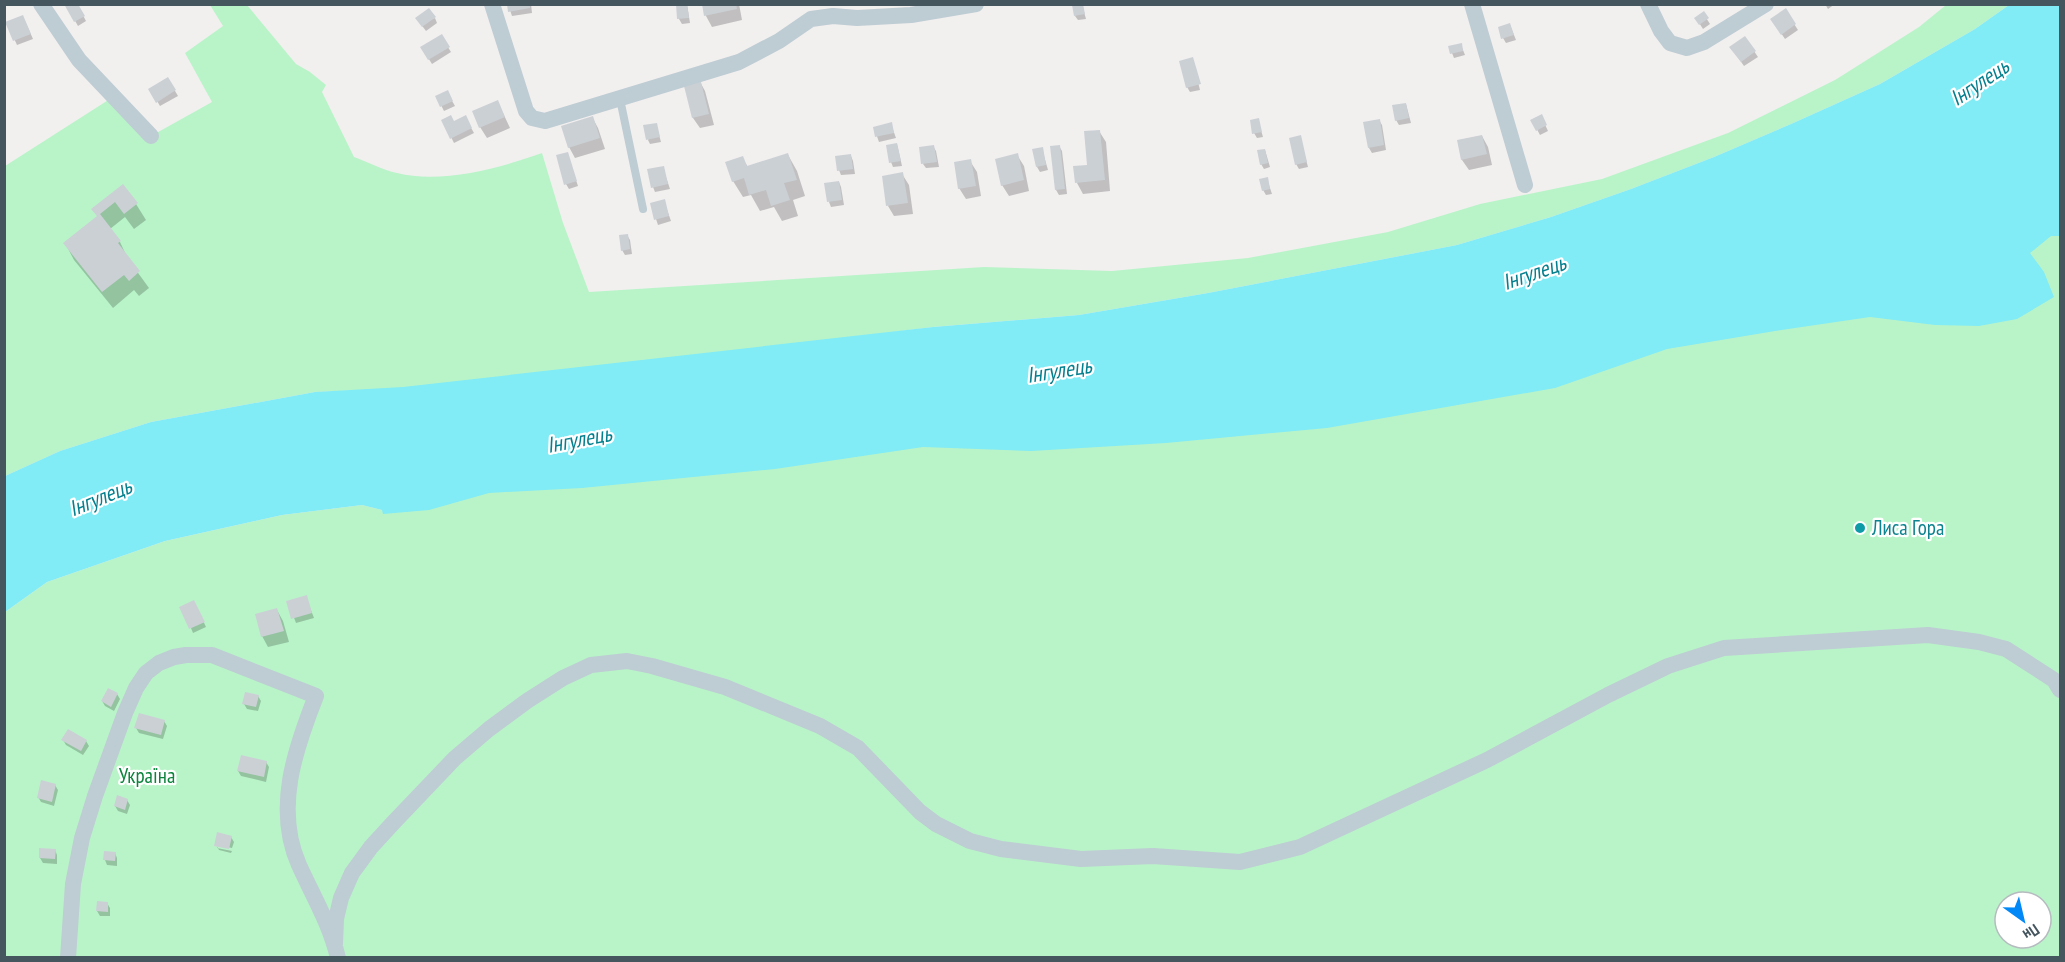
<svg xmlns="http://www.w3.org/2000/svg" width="2065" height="962" font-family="'PT Sans Narrow',sans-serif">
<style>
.green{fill:#b9f4c9;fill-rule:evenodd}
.water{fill:#81ebf6}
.shadow{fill:#0003}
.building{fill:#cbd0d5}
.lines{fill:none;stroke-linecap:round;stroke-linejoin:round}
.lane{stroke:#beccd3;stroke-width:8}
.street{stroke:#beccd3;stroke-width:16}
.culture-dot{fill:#0f9aa8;stroke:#fff;stroke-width:2}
.labels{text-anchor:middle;stroke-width:4.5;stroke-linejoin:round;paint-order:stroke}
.culture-label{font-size:21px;fill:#0d838f;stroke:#fff;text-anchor:start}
.park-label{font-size:21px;fill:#0c843c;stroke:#fff}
.water-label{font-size:22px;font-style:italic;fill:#047f8e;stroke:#fff}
</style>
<rect width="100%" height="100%" fill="#f2efef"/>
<!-- green -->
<path class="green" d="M210 5H247L296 64 310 72 326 85 322 92 354 157C368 162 383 170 397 173 442 184 500 168 542 153L563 223 589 292 984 267 1112 271 1248 258 1388 232 1480 204 1602 179 1728 133 1835 80 1919 27 1946 5H2009L1975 29 1880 84 1791 124 1714 157 1631 189 1551 217 1457 245 1208 293 1079 315 933 327 852 337 644 379 315 392 151 422 60 451 5 476V166L113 97 151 136 212 102 185 53 223 26Z
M2060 84V957L5 958V612L47 582 165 541 282 515 362 505 382 510 411 494 821 433ZM2005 902H2041V938H2005Z"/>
<!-- water -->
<path class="water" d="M2009 5H2060V236H2051L2030 253 2044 272 2054 297 2017 319 1979 326 1935 325 1870 317 1775 331 1667 349 1555 388 1327 428 1166 443 1031 451 923 447 775 469 582 488 489 493 429 510 383 514 382 510 362 505 282 515 165 541 47 582 5 612V476L60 451 151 422 315 392 403 387 933 327 1079 315 1208 293 1457 245 1551 217 1631 189 1714 157 1791 124 1880 84 1975 29Z"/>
<!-- shadow -->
<path class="shadow" d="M77 4 86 21 78 26 66 5Z
M508 4H531L532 13 512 16Z
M677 4H687L690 23 682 24 679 19Z
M703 4H739L742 20 712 27 706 16Z
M1825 4H1835L1828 9Z
M1082 5 1086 19 1078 20 1075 16Z
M1785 10 1798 30 1785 39 1775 24Z
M1703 13 1710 24 1703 29 1696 18Z
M435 18 437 23 426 31 420 23Z
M25 21 33 39 17 45 7 23Z
M1510 25 1516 40 1506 43 1503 38Z
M441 36 451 52 432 64 422 48Z
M1745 38 1758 57 1744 66 1734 52Z
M1461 45 1465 55 1454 58 1452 53Z
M1193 62 1200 90 1190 92 1187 87Z
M168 79 178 96 160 106 150 89Z
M699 80 705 91 714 125 700 128 693 118 685 83Z
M447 92 455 106 444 111 437 97Z
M1406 104 1411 123 1399 125 1396 120Z
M503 113 510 128 487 138 480 127Z
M1541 116 1548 131 1540 135 1532 120Z
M465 117 474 133 454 143 443 121 453 123Z
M592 117 598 128 605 149 575 158 569 147Z
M1258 120 1263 137 1257 138 1254 133Z
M1379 120 1382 125 1386 150 1372 153 1369 148Z
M656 124 661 142 650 144 648 140Z
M891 124 896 138 879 142 874 128Z
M1099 131 1106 142 1110 191 1083 194 1077 183 1088 166Z
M1482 136 1488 147 1492 165 1469 170 1462 160 1458 142Z
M1300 137 1308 167 1299 169 1296 164Z
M897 144 902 166 893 167 891 162Z
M933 146 936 151 939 167 926 168 923 164Z
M1059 146 1062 151 1067 194 1059 195 1056 190 1051 147Z
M1042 149 1048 170 1040 172 1037 167Z
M1265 150 1270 167 1264 169 1261 164Z
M567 153 578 186 569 189 566 184Z
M788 155 797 171 805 196 793 200 798 216 782 221 774 207 760 211 751 195 743 197 733 181 742 158 748 167Z
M1017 155 1024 166 1029 191 1009 196 1002 185Z
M851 156 853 161 855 174 841 175 839 170Z
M970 161 977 172 981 196 966 199 959 188Z
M663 168 670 189 655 192 653 187Z
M902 174 909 185 913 214 894 216 888 206Z
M1267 179 1272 194 1266 195 1263 190Z
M839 182 841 187 844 205 831 207 829 202Z
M122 186 136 204 146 220 134 229 125 217 110 229 120 242 128 259 149 288 139 296 134 290 113 308 74 260 65 243 98 217 93 209Z
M664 201 671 221 658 225 651 204Z
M627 235 630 240 632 254 625 255 622 250Z
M306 597 314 618 296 623 288 602Z
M196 606 206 627 193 633 191 628Z
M277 610 283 621 289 642 268 647 262 636Z
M117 694 120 699 114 711 105 706 102 701Z
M258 696 261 701 258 711 247 709 244 704Z
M164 721 167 726 163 739 139 733 136 728Z
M63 740 86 741 89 746 83 755 66 745Z
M266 762 269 767 266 782 241 776 238 771Z
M55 785 58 790 54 806 41 802 38 797Z
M127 800 130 805 127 814 118 811 115 806Z
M231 837 234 842 232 848 217 845V848L232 851 231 853 219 850 216 845Z
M55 850 57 855V864L43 863 40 858Z
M115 853 117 858V866L107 865 105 860Z
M107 903 110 908V916H100L97 911Z"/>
<!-- building -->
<path class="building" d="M64 4H78L85 16 74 22Z
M507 4H530V8L508 12Z
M676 4H687L689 18 677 19Z
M702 4H736L737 9 704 16Z
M1083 4 1085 14 1074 16 1072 5Z
M429 8 436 17 422 27 415 18Z
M1786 8 1796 24 1781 35 1770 19Z
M1704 11 1709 18 1699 25 1694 18Z
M23 15 31 34 13 41 5 22Z
M1510 23 1514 35 1501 39 1498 27Z
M442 34 450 47 428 60 420 47Z
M1745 36 1756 51 1741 62 1729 47Z
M1462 43 1463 51 1450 54 1448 46Z
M1193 57 1201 84 1186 88 1179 61Z
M168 77 176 90 156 103 148 89Z
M700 78 709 114 692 118 683 82Z
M448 90 453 101 440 107 435 96Z
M498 100 505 117 479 128 472 111Z
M1406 103 1409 118 1395 121 1392 105Z
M1542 114 1547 125 1536 131 1530 120Z
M451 115 454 121 466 115 472 128 450 139 441 120Z
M593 116 600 138 568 148 561 126Z
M1259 118 1262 132 1252 134 1250 120Z
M1380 119 1384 145 1368 148 1363 122Z
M892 122 894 133 875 137 873 127Z
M657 123 660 137 646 140 643 125Z
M1100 130 1105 180 1075 183 1073 166 1087 165 1084 131Z
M1301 135 1307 162 1295 165 1289 138Z
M1482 135 1487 154 1461 160 1457 140Z
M897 143 901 161 889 163 886 145Z
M934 145 937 162 921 164 919 147Z
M1060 145 1065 189 1055 190 1050 146Z
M1043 147 1046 165 1036 167 1032 149Z
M1265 149 1268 163 1260 165 1257 150Z
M568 152 577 181 564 185 556 155Z
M788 153 797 180 784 183 790 200 771 206 766 190 749 195 744 178 732 182 725 162 743 156 747 166Z
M1018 153 1024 180 1001 186 995 159Z
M851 154 853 169 837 171 835 156Z
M971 159 976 186 958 189 954 162Z
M664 166 668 184 651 188 647 169Z
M903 172 908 203 886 206 882 176Z
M1268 177 1270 189 1262 191 1259 179Z
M839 181 842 200 827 202 824 183Z
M123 184 138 203 124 214 115 202 100 214 121 241 118 243 140 271 129 281 124 275 102 292 63 243 97 216 91 209Z
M665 199 669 216 654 220 650 203Z
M628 234 630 249 621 251 619 235Z
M307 595 312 613 291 619 286 601Z
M194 600 205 622 189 629 179 607Z
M277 608 284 631 261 637 255 614Z
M108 688 118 693 111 707 101 701Z
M245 692 259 695 256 707 242 704Z
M139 713 165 720 161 735 134 728Z
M68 729 87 740 81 751 61 740Z
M241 755 267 761 264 777 237 771Z
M41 780 56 784 52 802 37 798Z
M117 795 128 799 125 810 114 806Z
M217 832 232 836 229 849 214 846Z
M39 848 56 849 55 859 39 858Z
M104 851 116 852 115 861 103 860Z
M97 901 108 902V912L96 911Z"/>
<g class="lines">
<!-- lane -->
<path class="lane" d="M620 99 643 209"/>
<!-- street -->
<path class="street" d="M41 4 79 60 151 136
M492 4 526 111 532 118 545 121 739 62 779 41 811 19 833 16 857 18 911 15 976 4
M1472 4 1525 185
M1648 4 1661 31 1670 43 1687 48 1704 42 1766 4
M335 944 336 919 341 898 352 873 371 847 393 823 455 758 489 729 527 701 563 678 591 665 627 661 652 666 725 687 820 726 858 748 920 812 936 824 970 841 1001 849 1081 859 1153 856 1240 862 1300 847 1487 760 1608 695 1668 666 1724 648 1928 635 1979 642 2006 649 2054 680 2060 690
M68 958 73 884 82 838 95 796 125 713 136 688 146 673 159 663 174 657 186 655H212L316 696C295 749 274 809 299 865 313 896 330 924 338 958"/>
</g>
<!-- markers -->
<circle class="culture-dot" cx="1860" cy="528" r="6"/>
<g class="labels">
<!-- culture labels -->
<g class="culture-label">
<text x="1872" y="535">Лиса Гора</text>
</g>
<!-- park labels -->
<g class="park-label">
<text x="147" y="783">Україна</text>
</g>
<!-- water labels -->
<g class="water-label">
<text transform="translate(1979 82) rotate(-34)" y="8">Інгулець</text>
<text transform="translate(1534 272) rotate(-19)" y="8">Інгулець</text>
<text transform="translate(1059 370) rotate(-9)" y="8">Інгулець</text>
<text transform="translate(579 439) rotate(-11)" y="8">Інгулець</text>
<text transform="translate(100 497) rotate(-22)" y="8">Інгулець</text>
</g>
</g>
<!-- border -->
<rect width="2065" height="962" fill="none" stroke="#45565f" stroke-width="12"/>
<!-- north arrow -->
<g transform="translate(2023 920) rotate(146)"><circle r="28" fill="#ffffff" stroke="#b5bbbf" stroke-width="1.5"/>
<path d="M0-4.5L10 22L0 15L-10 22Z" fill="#0388f8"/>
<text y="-9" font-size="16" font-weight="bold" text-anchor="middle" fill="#45565f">Пн</text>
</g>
</svg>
